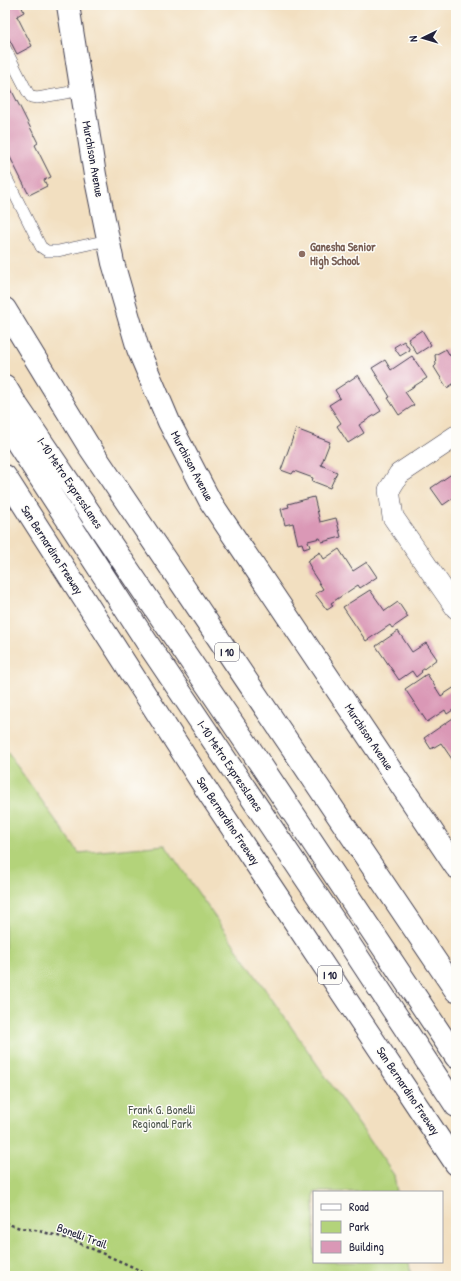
<svg xmlns="http://www.w3.org/2000/svg" width="461" height="1281" font-family="'Patrick Hand',sans-serif">
<style>
.green{fill:#b3d37a;stroke:#6a7a5a}
.building{fill:#da98b6}
.lines{fill:none;stroke-linecap:round;stroke-linejoin:round}
.lane-casing{stroke:#413e4f;stroke-width:12}
.street-casing{stroke:#413e4f;stroke-width:22}
.secondary-casing{stroke:#413e4f;stroke-width:24}
.highway-casing{stroke:#413e4f;stroke-width:24}
.path{stroke:#413e4f;stroke-width:2.5;stroke-dasharray:3 3;stroke-linecap:butt}
.lane{stroke:#fff;stroke-width:11}
.street{stroke:#fff;stroke-width:21}
.secondary{stroke:#fff;stroke-width:22}
.highway{stroke:#fff;stroke-width:22}
.education-dot{fill:#8d6e63;stroke:#fdfcf7;stroke-width:1.5}
.labels{text-anchor:middle;stroke-width:3;stroke-linejoin:round;paint-order:stroke}
.shield{fill:#fdfcf7;stroke:#646373;stroke-width:1}
.shield-label{font-size:11px;font-weight:bold;fill:#22223b}
.street-label{font-size:12px;fill:#22223b;stroke:#fdfcf7}
.education-label{font-size:12px;font-weight:bold;fill:#785e54;stroke:#fdfcf7;text-anchor:start}
.park-label{font-size:12px;fill:#4e574e;stroke:#fdfcf7}
</style>
<rect width="100%" height="100%" fill="#fdfcf7"/>
<filter id="ink" filterUnits="userSpaceOnUse"><feTurbulence type="fractalNoise" baseFrequency=".025" numOctaves="2"/><feDisplacementMap in="SourceGraphic" scale="8" xChannelSelector="R" yChannelSelector="G"/><feConvolveMatrix kernelMatrix="1 2 1 2 8 2 1 2 1" color-interpolation-filters="sRGB"/></filter>
<filter id="wash" filterUnits="userSpaceOnUse"><feTurbulence type="fractalNoise" baseFrequency=".012" numOctaves="4" result="noise"/><feDisplacementMap in="SourceGraphic" scale="16" xChannelSelector="R" yChannelSelector="G"/><feGaussianBlur stdDeviation="0.9" result="paint"/><feColorMatrix in="noise" values="0 0 0 0 0 0 0 0 0 0 0 0 0 0 0 0 0 1.4 0 .05"/><feComposite in="paint" operator="in"/></filter>
<g filter="url(#wash)">
<rect width="100%" height="100%" fill="#f2dfc0"/>
<!-- green -->
<path class="green" d="M5 749 79 853 165 845 394 1175 397 1192H314V1262H409L411 1276H5Z"/>
<g id="blocks">
<!-- building -->
<path class="building" d="M5 5H21L24 12 17 16 32 46 17 54 5 31Z
M5 77 38 143 35 145 51 177 44 180 47 186 29 195 10 157 8 159 5 153Z
M422 330 431 345 417 354 408 339Z
M404 341 410 350 400 356 394 347Z
M446 349 450 356 456 352V382L447 388 434 367 436 365 435 355Z
M412 356 427 378 405 392 414 405 399 415 388 398 390 397 372 368 385 360 391 370Z
M358 375 381 411 359 425 364 433 348 443 337 426 341 423 329 405 340 398 335 390Z
M296 429 330 442 321 465 337 472 330 488 312 481 313 478 294 471 292 474 281 470Z
M456 471V496L443 505 431 488Z
M314 497 320 522 336 518 341 537 322 542 320 538 308 541 310 547 304 549 302 543 298 544 293 523 285 525 281 509 289 507 288 504Z
M339 549 353 571 367 562 377 577 360 588 358 585 331 603 333 606 327 610 315 594 323 589 310 569 311 568 307 561 320 552 324 559Z
M370 590 385 611 398 602 408 617 392 628 390 625 366 641 343 607Z
M398 631 412 652 426 643 437 659 421 671 422 672 416 677 412 671 399 680 376 646Z
M427 674 441 696 455 687 456 688V708L447 714 445 710 427 722 405 689Z
M456 716V765L441 743 431 749 424 738Z"/>
</g>
</g>
<g filter="url(#ink)">
<use href="#blocks" fill-opacity="0" stroke="#413e4f" stroke-width="1"/>
<g class="lines">
<defs>
<path id="lane" d="M5 48 27 91 31 97 37 98 82 90
M5 175 41 247 47 251H58L108 240"/>
<path id="street" d="M456 436 399 474 389 490 393 517 456 608"/>
<path id="secondary" d="M68 5 95 175 113 263 138 349 169 422 210 501 456 867"/>
<path id="highway" d="M5 309 88 445 456 991
M5 386 14 401 259 762 456 1057
M5 424 146 641 333 919 456 1106
M5 476 204 786 456 1164"/>
</defs>
<!-- lane casing -->
<use href="#lane" class="lane-casing"/>
<!-- street casing -->
<use href="#street" class="street-casing"/>
<!-- secondary casing -->
<use href="#secondary" class="secondary-casing"/>
<!-- highway casing -->
<use href="#highway" class="highway-casing"/>
<!-- path -->
<path class="path" d="M5 1223 20 1228 35 1230 70 1239 133 1267 149 1276"/>
<!-- lane -->
<use href="#lane" class="lane"/>
<!-- street -->
<use href="#street" class="street"/>
<!-- secondary -->
<use href="#secondary" class="secondary"/>
<!-- highway -->
<use href="#highway" class="highway"/>
</g>
</g>
<!-- markers -->
<circle class="education-dot" cx="302" cy="254" r="4"/>
<g class="labels">
<!-- shield labels -->
<g class="shield">
<rect x="215" y="643" width="24" height="18" rx="3"/>
<rect x="318" y="966" width="24" height="18" rx="3"/>
</g>
<g class="shield-label">
<text x="227" y="656">I 10</text>
<text x="330" y="979">I 10</text>
</g>
<!-- street labels -->
<g class="street-label">
<text transform="translate(93 159) rotate(80)" y="4">Murchison Avenue</text>
<text transform="translate(192 466) rotate(62)" y="4">Murchison Avenue</text>
<text transform="translate(70 483) rotate(56)" y="4">I-10 Metro ExpressLanes</text>
<text transform="translate(52 550) rotate(57)" y="4">San Bernardino Freeway</text>
<text transform="translate(369 737) rotate(56)" y="4">Murchison Avenue</text>
<text transform="translate(230 766) rotate(56)" y="4">I-10 Metro ExpressLanes</text>
<text transform="translate(228 821) rotate(56)" y="4">San Bernardino Freeway</text>
<text transform="translate(408 1091) rotate(56)" y="4">San Bernardino Freeway</text>
<text transform="translate(82 1236) rotate(20)" y="4">Bonelli Trail</text>
</g>
<!-- education labels -->
<g class="education-label">
<text x="310" y="251">Ganesha Senior<tspan x="310" dy="14">High School</tspan></text>
</g>
<!-- park labels -->
<g class="park-label">
<text x="162" y="1114">Frank G. Bonelli<tspan x="162" dy="14">Regional Park</tspan></text>
</g>
</g>
<!-- margin -->
<rect width="461" height="1281" fill="none" stroke="#fdfcf7" stroke-width="20"/>
<!-- legend -->
<rect x="313" y="1191" width="130" height="72" fill="#fdfcf7" stroke="#a5a5ac"/>
<rect x="321" y="1204" width="20" height="6" fill="#ffffff" stroke="#a5a5ac"/>
<text x="349" y="1211" font-size="12" fill="#22223b">Road</text>
<rect x="321" y="1221" width="20" height="12" fill="#b3d37a" stroke="#a5a5ac"/>
<text x="349" y="1231" font-size="12" fill="#22223b">Park</text>
<rect x="321" y="1241" width="20" height="12" fill="#da98b6" stroke="#a5a5ac"/>
<text x="349" y="1251" font-size="12" fill="#22223b">Building</text>
<!-- north arrow -->
<g transform="translate(423 38) rotate(265)" stroke="#fdfcf7" stroke-width="3" paint-order="stroke">
<path d="M0-3L7 15L0 10L-7 15Z" fill="#22223b"/>
<text y="-6" font-size="11" font-weight="bold" text-anchor="middle" fill="#22223b">N</text>
</g>
</svg>
